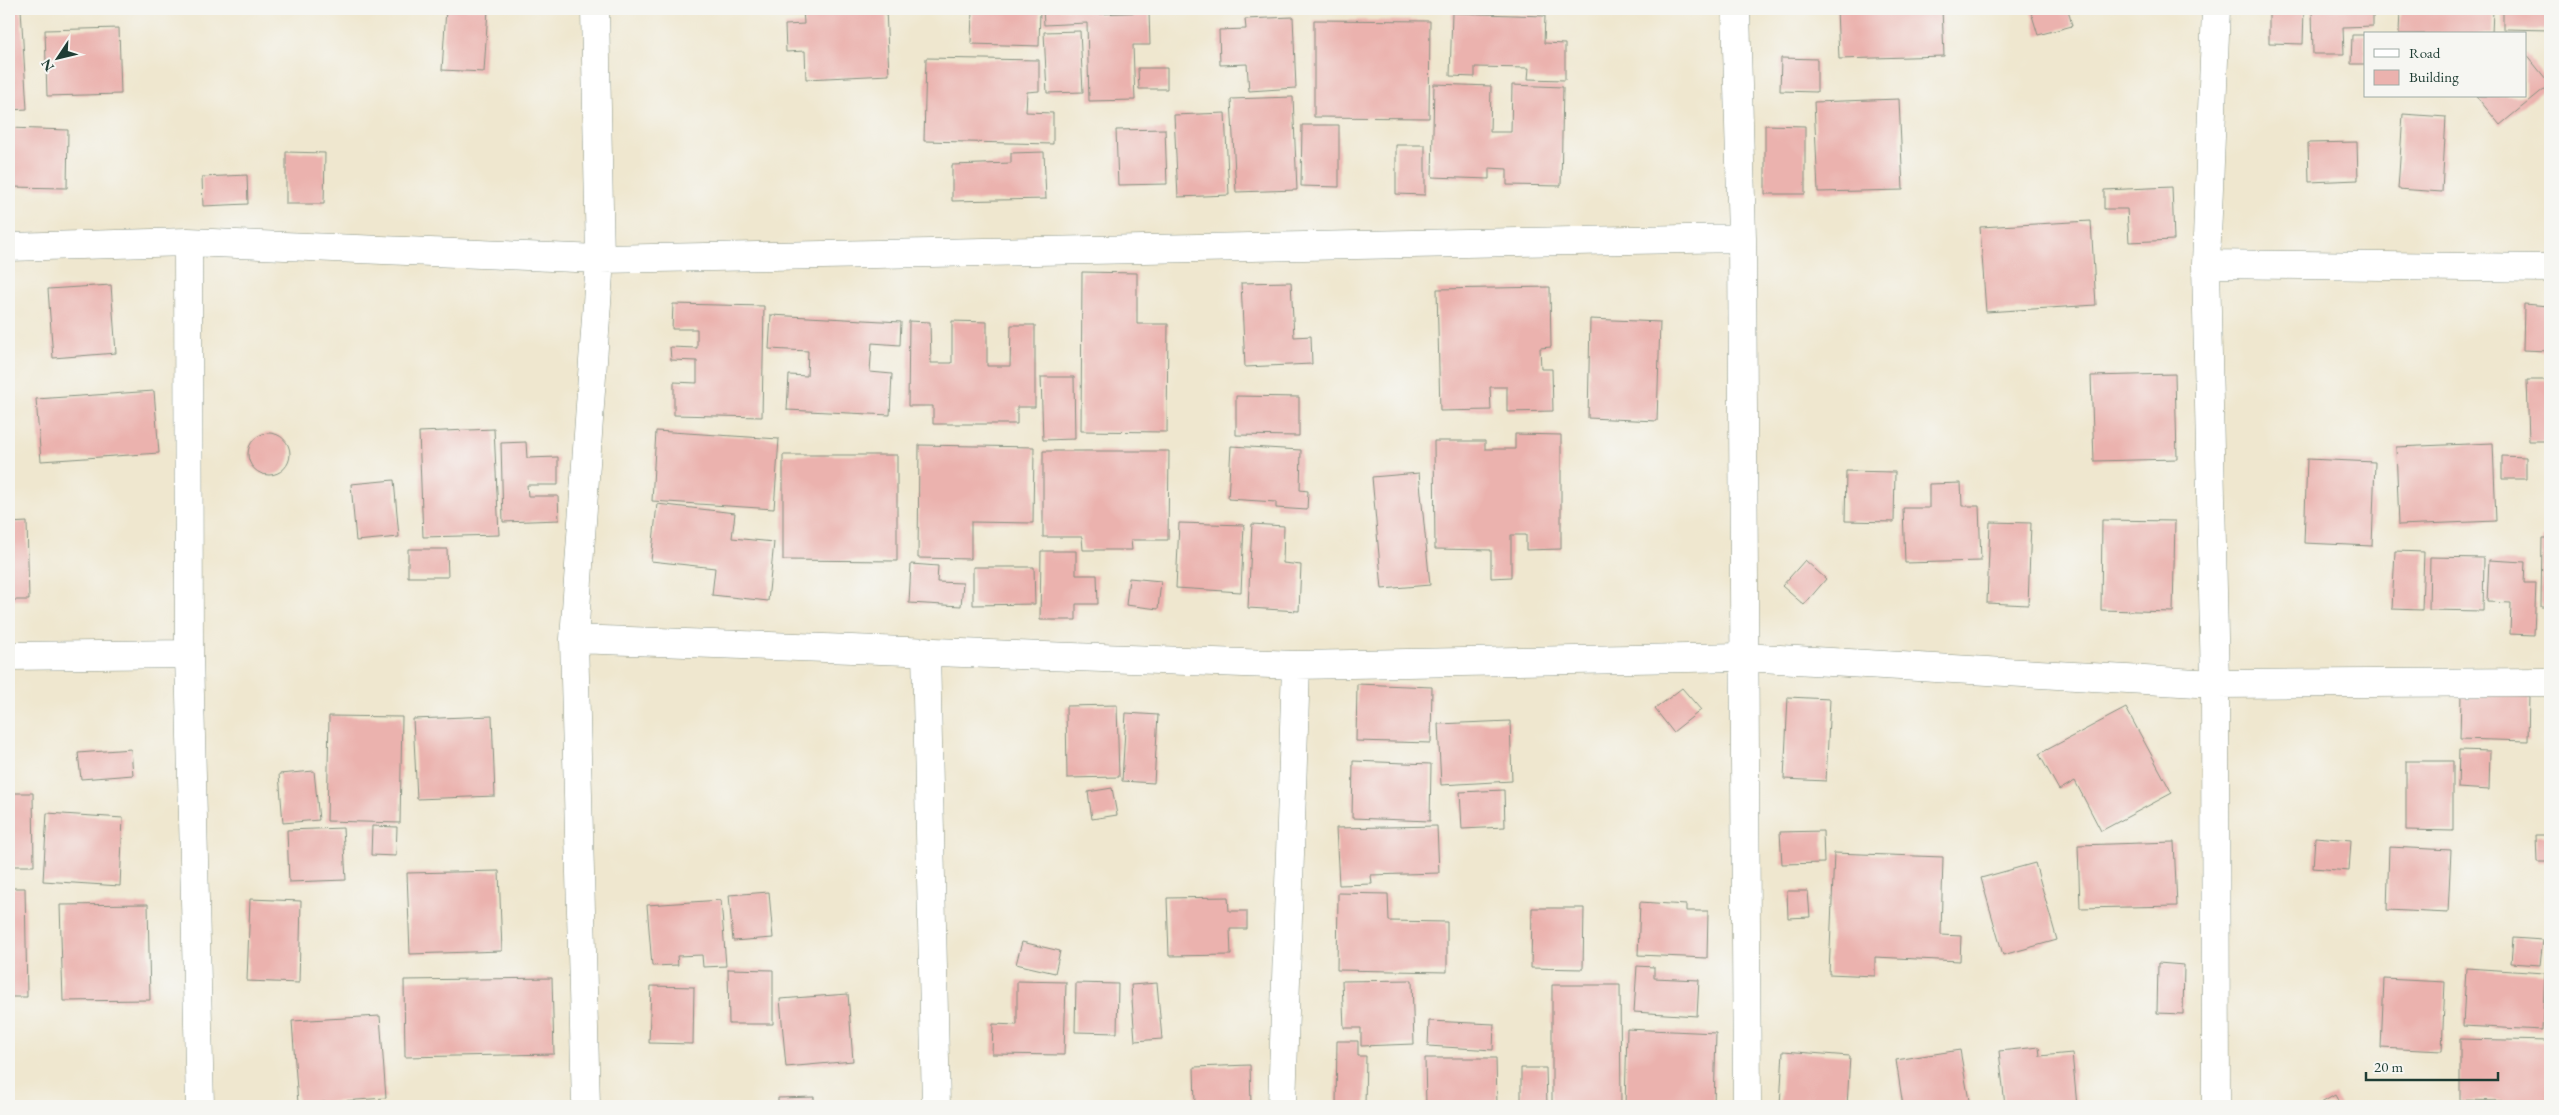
<svg xmlns="http://www.w3.org/2000/svg" width="2559" height="1115" font-family="'EB Garamond',serif">
<style>
.building{fill:#ebb2ae}
.lines{fill:none;stroke-linecap:round;stroke-linejoin:round}
.street-casing{stroke:#879282;stroke-width:29}
.street{stroke:#fff;stroke-width:28}
</style>
<rect width="100%" height="100%" fill="#f6f6f2"/>
<filter id="ink" filterUnits="userSpaceOnUse"><feTurbulence type="fractalNoise" baseFrequency=".02" numOctaves="2"/><feDisplacementMap in="SourceGraphic" scale="10" xChannelSelector="R" yChannelSelector="G"/><feConvolveMatrix kernelMatrix="1 2 1 2 8 2 1 2 1" color-interpolation-filters="sRGB"/></filter>
<filter id="wash" filterUnits="userSpaceOnUse"><feTurbulence type="fractalNoise" baseFrequency=".0096" numOctaves="4" result="noise"/><feDisplacementMap in="SourceGraphic" scale="20" xChannelSelector="R" yChannelSelector="G"/><feGaussianBlur stdDeviation="1.12" result="paint"/><feColorMatrix in="noise" values="0 0 0 0 0 0 0 0 0 0 0 0 0 0 0 0 0 1.4 0 .05"/><feComposite in="paint" operator="in"/></filter>
<g filter="url(#wash)">
<rect width="100%" height="100%" fill="#efe7cf"/>
<g id="blocks">
<!-- building -->
<path class="building" d="M9 9H21L27 109 9 110Z
M446 9H488L484 72 442 70Z
M803 9H886L889 75 806 79 805 51 786 52 785 25 804 24Z
M972 9H1040L1039 46 971 44Z
M1043 9H1098V14L1149 12 1150 45H1133L1135 100 1089 101 1087 23 1044 25Z
M1837 9H1942L1944 56 1839 59Z
M2030 9H2068L2072 26 2038 35Z
M2269 9H2304L2303 44 2269 43Z
M2312 9H2373V26L2343 27 2344 54H2313Z
M2400 9H2493L2492 34H2399Z
M2503 9H2550V30L2503 29Z
M1452 13 1545 16 1544 43 1565 44V80L1528 79 1529 68 1475 67V77L1450 76Z
M1293 17 1296 88 1249 91 1247 64 1220 65 1219 30 1246 29 1245 19Z
M1314 20 1430 21 1429 118 1314 117Z
M119 28 121 94 47 96 45 30Z
M1080 31 1083 92 1047 93 1044 32Z
M2352 35H2365V64H2351Z
M2525 53 2550 84 2500 125 2476 96H2525Z
M926 58 1039 60V91L1027 92 1026 112 1053 113V144L924 141Z
M1781 58 1817 59V92L1780 91Z
M1138 68H1167V89H1139Z
M1434 84 1491 86 1490 132H1511L1512 85 1563 87 1561 186 1507 185V169L1489 168V179L1432 177Z
M1293 97 1297 190 1236 192 1231 99Z
M1899 99 1903 190 1818 192 1814 102Z
M1225 113 1229 195 1178 197 1174 115Z
M2403 114 2446 117 2442 192 2398 189Z
M1302 125H1339V187L1301 186Z
M1765 125 1805 126V194H1765Z
M9 128 68 130 67 188 9 187Z
M1165 129 1167 184 1118 185 1116 130Z
M2357 142 2358 180 2309 182 2308 143Z
M1396 145H1425V195L1396 194Z
M286 152 325 153 324 204H286Z
M1044 152 1046 199 952 201V165L1011 163V153Z
M247 175 248 204 203 206 202 177Z
M2172 187 2174 240 2129 242 2127 209H2104V190Z
M2091 221 2096 305 1986 312 1980 227Z
M1082 272 1137 273V324H1168L1167 432 1081 431Z
M1291 282 1294 337 1311 336 1312 364 1245 367 1241 283Z
M111 285 116 353 53 358 48 289Z
M1550 287 1551 347 1540 348 1541 369H1552L1553 411 1507 412V387H1490L1491 410 1440 411 1437 289Z
M673 304 764 306 762 417 674 415V382L697 383V361L671 360 670 347 697 348V329H672Z
M2524 304 2549 306 2548 351 2523 350Z
M771 315 901 322 900 345 872 343 870 372 892 374 890 415 787 410 789 375 807 376 808 351 769 349Z
M1590 319 1660 322 1657 421 1588 418Z
M909 321 930 322 931 363H952V321L987 322V366H1010L1011 325H1035V407H1017V424H933V406H908Z
M2175 374 2177 459 2094 461 2091 376Z
M1041 377H1074L1075 439 1043 440Z
M2527 380H2550V441H2529Z
M154 391 159 453 41 461 36 399Z
M1236 396 1299 397V436L1236 435Z
M494 429 499 535 423 537 419 432Z
M656 431 779 439 774 509 652 501Z
M248 454a21 21 0 1 1 42 0a21 21 0 1 1-42 0Z
M1515 434 1561 435V549L1526 550V535H1511V577L1491 578V550L1435 549 1434 441H1485V449H1515Z
M526 442 527 458 558 457V485H527L528 496H558L559 520 503 522 501 443Z
M2493 443 2496 521 2399 525 2396 447Z
M919 445 1034 447 1033 523 971 522V559L918 558Z
M1231 446 1301 450 1300 490 1308 491 1307 510 1276 508V502L1228 499Z
M1043 451H1169L1168 540H1131L1132 550H1083L1082 537H1043Z
M783 455H897V561L783 560Z
M2502 456 2526 457V479H2502Z
M2307 459 2375 462 2372 546 2304 543Z
M1846 471 1895 472 1894 522 1845 521Z
M1419 473 1430 585 1382 589 1372 477Z
M394 480 399 537 356 541 351 484Z
M1961 483 1962 506H1979L1981 561 1905 563 1903 508H1929V484Z
M657 504 735 513 732 538 774 542 768 601 712 595 715 568 651 561Z
M2102 520 2175 521 2173 612 2101 610Z
M27 522 29 600H9V523Z
M1990 522 2031 523 2028 605 1987 603Z
M1179 523 1244 525 1241 592 1176 588Z
M1252 524 1284 526 1283 563 1301 565 1299 611 1248 608Z
M2542 538H2550V607H2541Z
M408 549H447L448 577H408Z
M1041 551H1076V575H1097L1098 604H1076V620H1040Z
M2395 551 2424 552 2422 610 2392 609Z
M2430 557 2484 558 2483 611 2429 610Z
M1805 560 1826 579 1804 605 1782 586Z
M2489 560 2525 562 2524 583H2536L2534 635 2510 634 2511 603 2487 602Z
M911 564 938 566 937 582 963 583 961 606 909 603Z
M973 567H1034L1035 604 973 605Z
M1129 578 1161 581 1158 609 1126 605Z
M1357 684 1432 687 1431 743 1356 741Z
M1682 688 1701 710 1673 732 1655 709Z
M2461 694 2529 696 2528 741 2460 739Z
M1788 697 1830 699 1826 781 1784 779Z
M1117 705 1119 777 1067 778 1066 706Z
M2126 708 2172 793 2101 831 2075 781 2059 790 2039 754Z
M1126 713 1158 715 1154 783 1122 781Z
M329 716 402 717 400 823 327 821Z
M492 716 495 796 417 799 413 719Z
M1510 721 1512 781 1441 785 1438 724Z
M131 749 133 775 81 779 78 753Z
M2459 750 2490 751 2489 790 2458 788Z
M1353 761 1431 764 1430 821 1352 818Z
M2406 761H2453V831L2406 830Z
M314 771 319 820 283 823 279 774Z
M1112 788 1117 815 1092 819 1088 792Z
M1504 790 1505 827 1462 829 1460 792Z
M9 793H33L34 866H9Z
M47 813 123 818 120 886 43 881Z
M372 826 397 827 396 856 371 855Z
M1437 826 1439 873 1371 875 1372 884 1339 885 1336 828Z
M343 828 346 880 289 882 287 830Z
M1823 831 1824 863 1782 864 1780 832Z
M2536 835H2550V862H2537Z
M2315 837 2351 840 2349 871 2313 868Z
M2174 842 2177 906 2080 908 2078 845Z
M2389 847 2451 850 2448 913 2387 910Z
M1834 853 1943 857 1941 935 1961 936 1960 961 1875 957V976L1829 974Z
M2035 863 2057 940 2003 955 1981 878Z
M499 871 502 951 410 954 407 873Z
M9 888H25L27 997H11Z
M1787 891H1808L1810 917 1788 918Z
M769 892 773 938 733 941 729 895Z
M1338 893 1388 894 1389 921 1447 922V972L1337 970Z
M1228 897 1229 911H1247V929H1230L1231 955 1169 956 1167 898Z
M250 899 301 901 299 983 247 981Z
M721 900 726 966 703 967 702 955 677 956 678 965 652 966 647 905Z
M1640 902 1686 905V911H1708L1707 958 1638 955Z
M148 904 150 1000 63 1001 60 905Z
M1532 908H1584L1583 969 1531 968Z
M2513 938 2543 940 2540 965 2511 963Z
M1022 942 1060 951 1055 973 1016 964Z
M2158 963 2184 965 2183 1014 2157 1013Z
M1637 966 1654 967V978L1699 980 1697 1016 1634 1012Z
M2466 968 2545 973 2542 1030 2463 1026Z
M728 969 773 970V1024H729Z
M552 978 554 1054 405 1057 404 980Z
M2384 979 2445 982 2442 1051 2381 1048Z
M1412 980 1414 1044 1361 1046V1028H1344L1342 981Z
M1017 981 1066 982 1064 1055 992 1054 993 1024 1017 1025Z
M1076 983 1118 984 1117 1033 1075 1032Z
M1157 983 1162 1039 1135 1041 1131 985Z
M1552 985H1620L1621 1106H1552Z
M651 986 694 987 693 1044 649 1043Z
M848 994 853 1061 786 1067 780 999Z
M380 1016 386 1098 298 1104 292 1021Z
M1429 1021 1494 1024 1493 1050 1428 1046Z
M1627 1029 1716 1033 1714 1106H1625Z
M2460 1039 2550 1041V1102L2460 1100Z
M1337 1041H1358V1056H1366L1365 1106H1336Z
M2039 1047 2040 1056 2072 1053 2077 1106H2005L1999 1051Z
M1960 1050 1970 1106H1903L1896 1060Z
M1783 1051 1850 1056 1847 1106H1780Z
M1425 1058H1496L1497 1106H1426Z
M1250 1065 1251 1106H1195L1194 1067Z
M1521 1068H1546L1547 1106H1521Z
M2335 1095 2341 1106H2316Z
M814 1097V1106H778V1098Z"/>
</g>
</g>
<g filter="url(#ink)">
<use href="#blocks" fill-opacity="0" stroke="#879282" stroke-width="1"/>
<g class="lines">
<defs>
<path id="street" d="M1736 9 1742 238 1747 1106
M188 242 189 654 200 1106
M9 247 188 242 600 259 1742 238
M2206 264 2550 268
M574 639 1296 665 1744 657 2215 684 2550 682
M926 651 936 1106
M9 656 189 654
M586 1106 574 639 600 259 595 9
M1282 1106 1296 665
M2216 1106 2215 684 2206 264 2216 9"/>
</defs>
<!-- street casing -->
<use href="#street" class="street-casing"/>
<!-- street -->
<use href="#street" class="street"/>
</g>
</g>
<!-- margin -->
<rect width="2559" height="1115" fill="none" stroke="#f6f6f2" stroke-width="30"/>
<!-- legend -->
<rect x="2364" y="32" width="162" height="65" fill="#f6f6f2" stroke="#a0aca6"/>
<rect x="2374" y="49" width="25" height="8" fill="#ffffff" stroke="#a0aca6"/>
<text x="2409" y="58" font-size="15" fill="#1f3d34">Road</text>
<rect x="2374" y="70" width="25" height="15" fill="#ebb2ae" stroke="#a0aca6"/>
<text x="2409" y="82" font-size="15" fill="#1f3d34">Building</text>
<!-- north arrow -->
<g transform="translate(58 58) rotate(235)" stroke="#f6f6f2" stroke-width="4" paint-order="stroke">
<path d="M0-4L9 19L0 12L-9 19Z" fill="#1f3d34"/>
<text y="-8" font-size="14" font-weight="bold" text-anchor="middle" fill="#1f3d34">N</text>
</g>
<!-- scale -->
<path d="M2366 1072v8h132v-8" fill="none" stroke="#1f3d34" stroke-width="2.5"/>
<text x="2374" y="1072" font-size="15" fill="#1f3d34" stroke="#f6f6f2" stroke-width="4" paint-order="stroke">20 m</text>
</svg>
